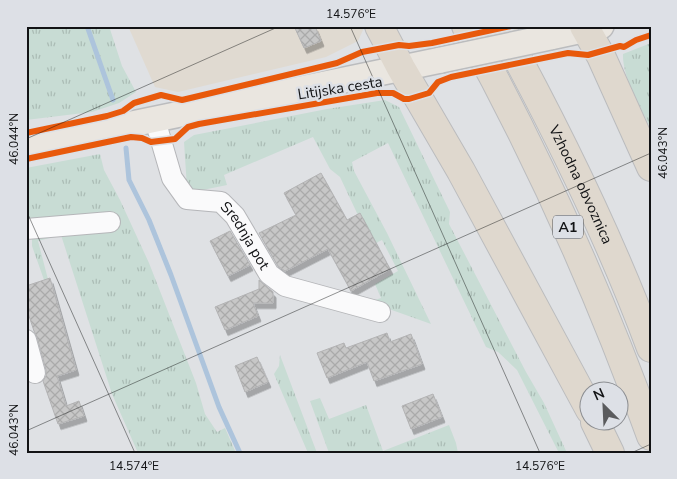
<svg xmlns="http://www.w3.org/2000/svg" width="677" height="479" font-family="'Nunito Sans',sans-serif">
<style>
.industrial{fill:#e0dad1}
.grass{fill:url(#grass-tufts)}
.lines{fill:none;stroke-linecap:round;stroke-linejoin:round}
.stream{stroke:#adc4dc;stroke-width:5}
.building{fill:url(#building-cross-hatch);stroke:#b3b3b4;filter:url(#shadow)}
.minor-casing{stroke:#b5b6b9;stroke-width:22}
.major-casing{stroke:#bbbcbe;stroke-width:28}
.highway-casing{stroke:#bbbcbe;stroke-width:30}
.minor{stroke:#fafafb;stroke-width:20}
.major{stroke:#eae6e0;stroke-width:25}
.highway{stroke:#dfd8ce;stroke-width:28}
.major-bridge-casing{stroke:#bbbcbe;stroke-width:28;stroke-linecap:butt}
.major-bridge{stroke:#eae6e0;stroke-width:25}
.cycleway-casing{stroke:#dde0e6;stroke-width:9}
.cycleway{stroke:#e8590c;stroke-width:6}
.ticks{fill:none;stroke:#121315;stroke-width:1;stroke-opacity:0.45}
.labels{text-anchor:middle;stroke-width:5;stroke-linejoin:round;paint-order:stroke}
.shield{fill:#dde0e6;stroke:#4f5054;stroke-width:1}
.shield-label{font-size:14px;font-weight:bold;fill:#121315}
.street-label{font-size:15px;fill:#121315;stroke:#dde0e6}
.neatline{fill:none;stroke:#121315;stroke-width:2}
.ticks-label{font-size:12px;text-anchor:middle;fill:#121315}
</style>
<defs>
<pattern id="grass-tufts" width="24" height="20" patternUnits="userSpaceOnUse" patternTransform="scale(1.25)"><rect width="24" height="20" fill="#c8dcd4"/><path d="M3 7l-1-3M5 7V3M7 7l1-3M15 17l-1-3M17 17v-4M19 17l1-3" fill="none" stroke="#abbcb5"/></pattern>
<pattern id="building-cross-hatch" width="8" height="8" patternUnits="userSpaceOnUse" patternTransform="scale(1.25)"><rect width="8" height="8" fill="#c7c7c7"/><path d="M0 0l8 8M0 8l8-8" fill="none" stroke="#aaa"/></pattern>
<filter id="shadow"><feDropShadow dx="3" dy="5.5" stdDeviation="0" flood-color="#0004"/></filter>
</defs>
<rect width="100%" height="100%" fill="#dfe1e4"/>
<!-- industrial -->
<path class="industrial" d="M128 26H361L363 30 358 41 326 57 178 92 155 87Z"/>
<!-- grass -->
<path class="grass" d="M26 26H109L122 66 136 92 119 103 92 112 26 120Z
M651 43V129C641 108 622 77 623 54Z
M385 100 399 107 450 212 449 224 526 372 544 403 567 453H559L517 370 498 352 486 347 388 143 352 162 354 171 387 233 431 324 375 304V300L381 298 375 284 398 271 382 240 372 245 340 177 330 169 313 137 224 175 227 185 193 192 187 188 184 142 194 135 327 109Z
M100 154 104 170 120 200 149 263 196 383 205 414 217 432 225 428 236 453H138L112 394 61 235 38 241 55 306 49 294 32 246V233L26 222V168Z
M280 355 317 453H308L274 374 279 366Z
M320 398 329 419 366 405 383 451 449 425 456 443 458 453H329L310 401Z"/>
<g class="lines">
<!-- stream -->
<path class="stream" d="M87 26 113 100
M126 148 129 180 149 220 171 275 219 407 240 453"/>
</g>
<!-- building -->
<path class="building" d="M294 26H315L321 41 304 48Z
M321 173 347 220 360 213 390 269 351 291 328 249 285 271 278 266 259 233 296 215 284 193Z
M230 231 250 265 228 276 210 241Z
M50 278 76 370 57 376 66 406 79 401 84 416 58 424 43 381 46 376V370L37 337 34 331 26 307V286Z
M259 280 273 292V303H253L258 316 225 330 215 307 259 289Z
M387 333 390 342 411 334 422 364 374 381 367 362 327 378 317 353 344 343 346 348Z
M257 357 268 382 245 392 235 366Z
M433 394 442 417 411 429 402 406Z"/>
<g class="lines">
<defs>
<g id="minor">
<path id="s1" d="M155 120 172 178 187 199 221 202 235 216 269 274 285 286 380 312"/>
<path d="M26 229 110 222"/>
<path d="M26 340 35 373"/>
</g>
<path id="major" d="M550 37 601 26
M26 146 441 60"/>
<g id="highway">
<path d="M379 26 401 68 461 171 590 410"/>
<path d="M466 26C539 158 600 294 651 436"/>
<path id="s2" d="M500 26C557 130 610 237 651 348"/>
<path d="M584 26 601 56 651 167"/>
<path d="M595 422 610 453"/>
</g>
</defs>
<!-- minor casing -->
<use href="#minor" class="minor-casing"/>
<!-- major casing -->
<use href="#major" class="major-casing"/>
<!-- highway casing -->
<use href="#highway" class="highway-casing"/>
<!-- minor -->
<use href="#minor" class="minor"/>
<!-- major -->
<use href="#major" class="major"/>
<!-- highway -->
<use href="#highway" class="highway"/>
<defs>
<path id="major-bridge" d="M441 60 550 37"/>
</defs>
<!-- major-bridge casing -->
<use href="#major-bridge" class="major-bridge-casing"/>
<!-- major-bridge -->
<use href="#major-bridge" class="major-bridge"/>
<defs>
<path id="cycleway" d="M26 133 107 116 123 111 134 103 161 95 182 100 337 63 362 52 399 45 409 46 432 43 511 26
M26 159 131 137 142 138 151 142 175 139 188 127 199 124 377 93H393L404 99H409L429 93 438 82 451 77 568 53 588 55 620 46 624 47 636 40 651 35"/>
</defs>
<!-- cycleway casing -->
<use href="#cycleway" class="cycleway-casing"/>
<!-- cycleway -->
<use href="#cycleway" class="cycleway"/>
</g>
<!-- ticks -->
<path class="ticks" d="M350 26 540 453M26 139 280 26M26 210 135 453M26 431 651 153M631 453 651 444"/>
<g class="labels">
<!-- shield labels -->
<rect class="shield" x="553" y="215.5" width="30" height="23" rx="4"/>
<g class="shield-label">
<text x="568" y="232">A1</text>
</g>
<!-- street labels -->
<g class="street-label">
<text transform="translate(340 88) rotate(-9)" y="5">Litijska cesta</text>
<text dy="5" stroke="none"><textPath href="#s2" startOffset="178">Vzhodna obvoznica</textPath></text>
<text dy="5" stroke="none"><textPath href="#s1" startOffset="162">Srednja pot</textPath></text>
</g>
</g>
<!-- border -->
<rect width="677" height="479" fill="none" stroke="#dde0e6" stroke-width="55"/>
<!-- north arrow -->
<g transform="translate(604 406) rotate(336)"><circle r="24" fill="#dde0e6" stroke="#8c8e92"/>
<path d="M0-4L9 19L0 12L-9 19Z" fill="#5a5b5d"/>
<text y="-8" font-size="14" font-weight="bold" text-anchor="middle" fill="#121315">N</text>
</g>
<rect x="28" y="28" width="622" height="424" class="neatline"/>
<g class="ticks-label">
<text x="351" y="18">14.576°E</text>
<text transform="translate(14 139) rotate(-90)" y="4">46.044°N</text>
<text transform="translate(663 153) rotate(-90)" y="4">46.043°N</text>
<text transform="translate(14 430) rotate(-90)" y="4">46.043°N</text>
<text x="134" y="470">14.574°E</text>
<text x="540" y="470">14.576°E</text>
</g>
</svg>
